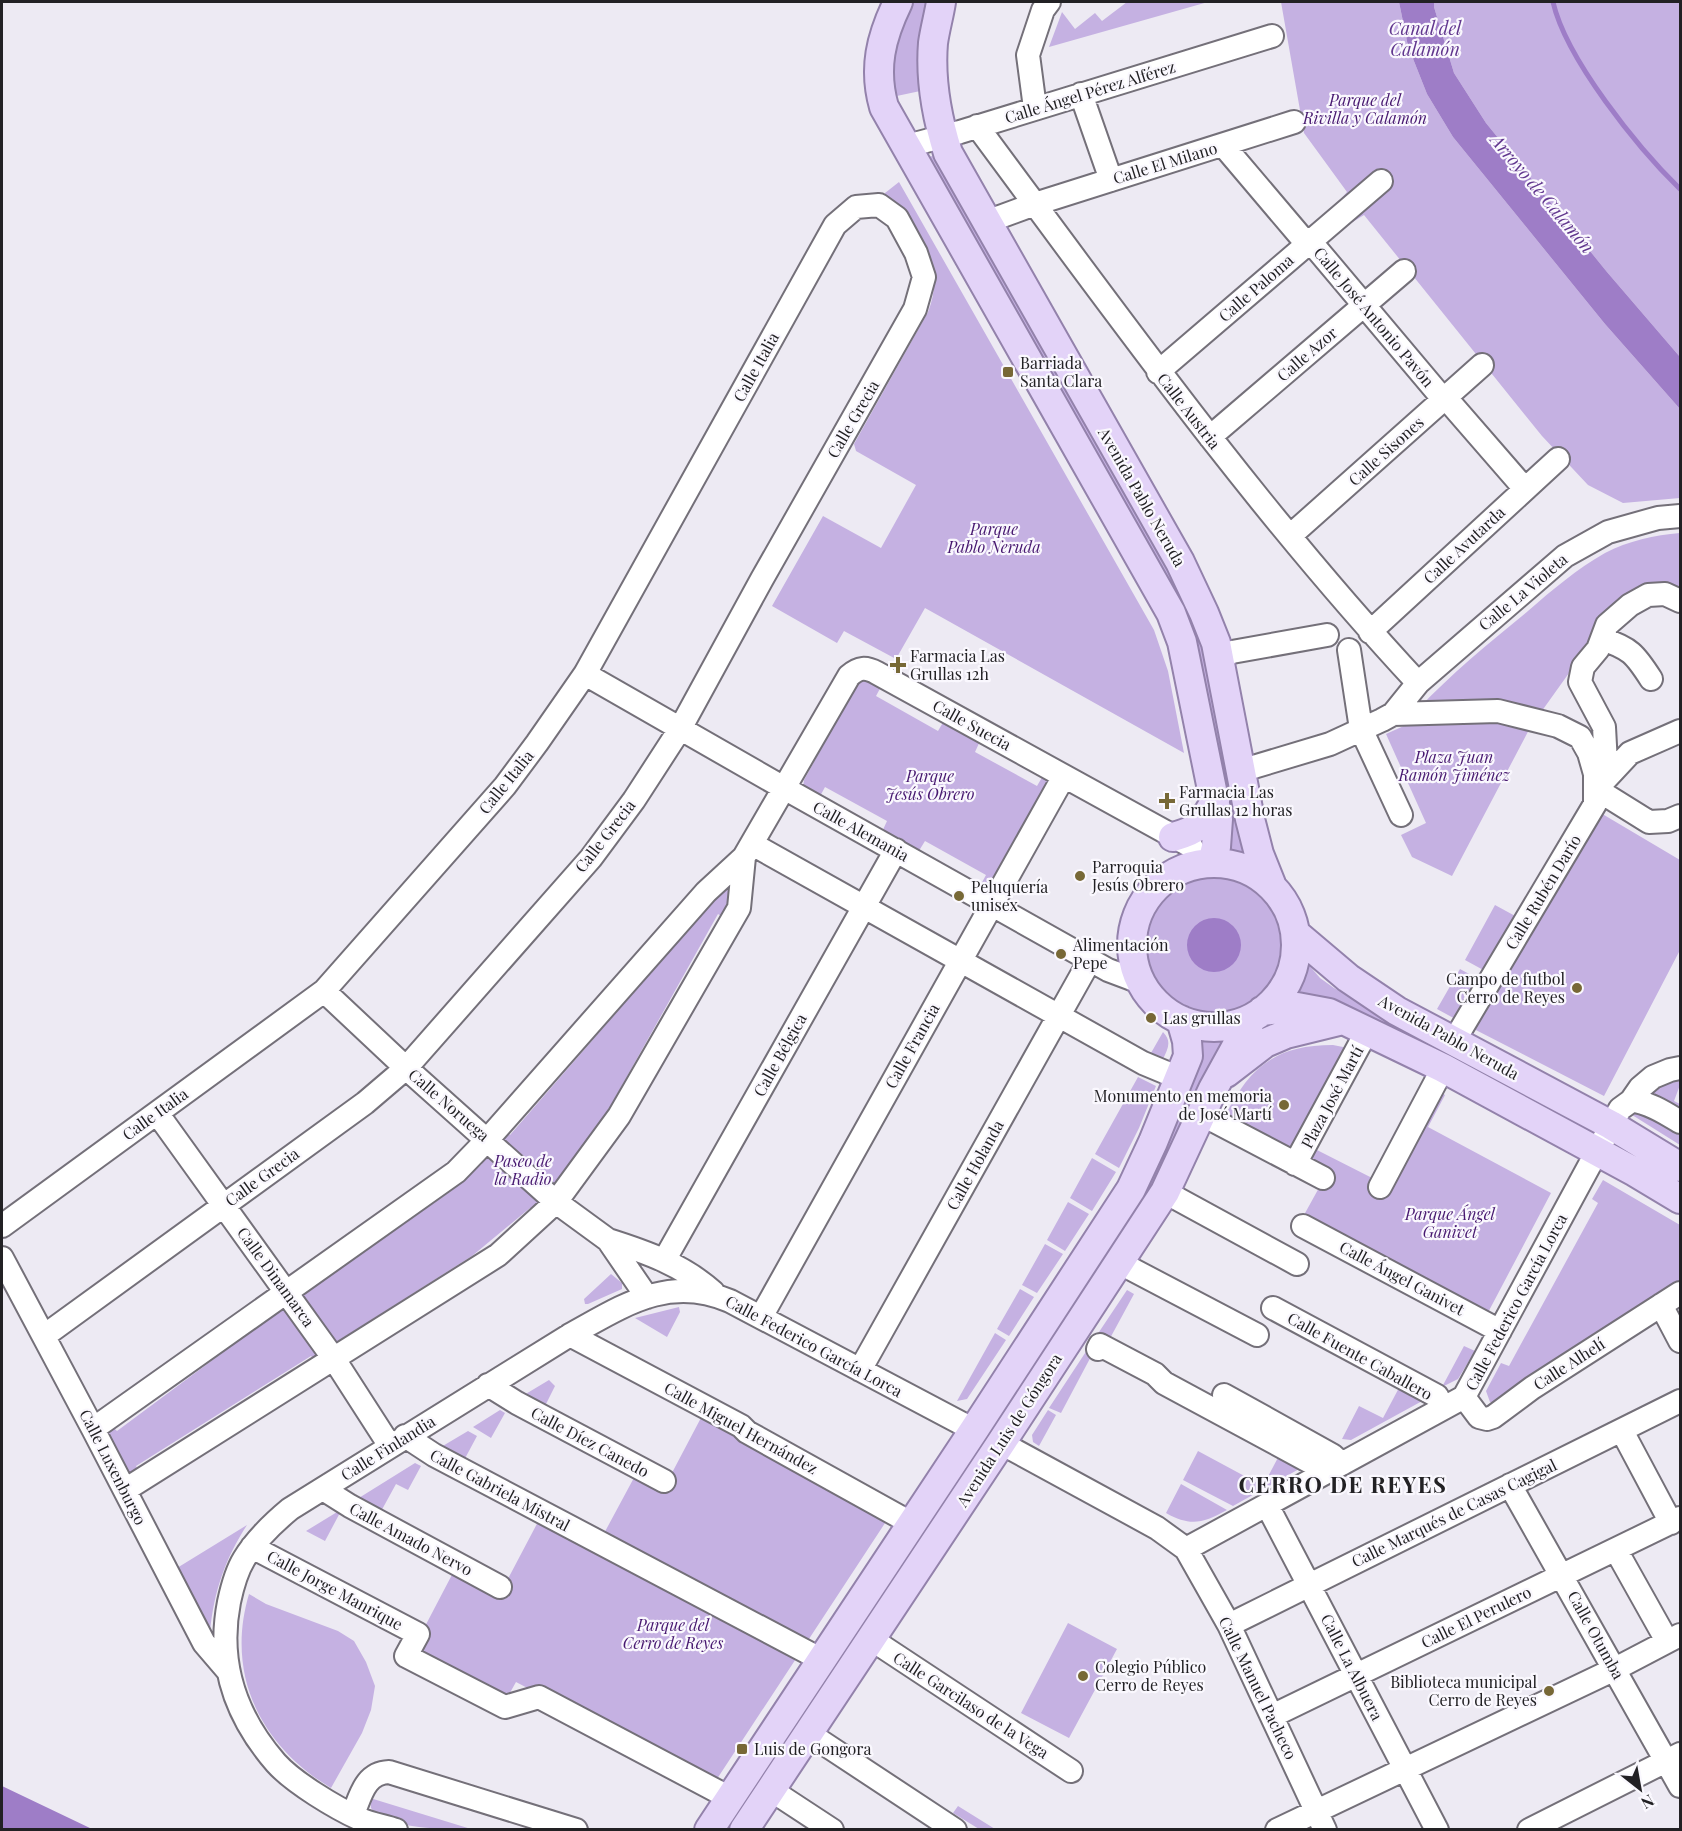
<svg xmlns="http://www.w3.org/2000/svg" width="1682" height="1831" font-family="'Playfair Display',serif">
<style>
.green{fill:#c5b1e2}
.water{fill:#9e7dc7}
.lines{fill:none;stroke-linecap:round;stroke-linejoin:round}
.stream{stroke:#9e7dc7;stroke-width:5}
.minor-casing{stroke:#747079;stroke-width:26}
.major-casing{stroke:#9382ab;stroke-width:32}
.minor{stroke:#fff;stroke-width:22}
.major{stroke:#e3d3f8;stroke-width:28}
.poi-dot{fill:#776836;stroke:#faf8fe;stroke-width:2}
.labels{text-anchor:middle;stroke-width:4.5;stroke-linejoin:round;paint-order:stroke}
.street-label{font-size:16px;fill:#222124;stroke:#faf8fe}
.park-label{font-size:16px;font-style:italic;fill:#471870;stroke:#faf8fe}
.poi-label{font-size:16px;fill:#222124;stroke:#faf8fe;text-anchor:start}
.water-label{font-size:18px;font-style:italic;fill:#61368e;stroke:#faf8fe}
.district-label{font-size:22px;font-weight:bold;letter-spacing:1.5px;fill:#222124;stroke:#faf8fe}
</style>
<rect width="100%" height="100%" fill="#edeaf3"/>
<!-- green -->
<path class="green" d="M909 2H933L925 90 892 97 888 58Z
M1127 2H1208L1049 47 1062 12 1075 29 1095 13 1102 21Z
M1281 2H1399L1408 46 1427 94 1453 137 1605 324 1680 409V498L1623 503 1588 485 1542 436 1364 215 1330 236 1319 223 1347 192 1304 133Z
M1434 2H1680V357L1607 272 1486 123 1454 73 1434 7Z
M933 156 939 157 1199 620 1251 859 1236 855 1222 853 1190 636 927 157Z
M899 182 1154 630 1168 671 1184 753 925 608 896 659 844 631 837 643 772 606 823 516 881 548 916 485 856 451 854 444 928 312C940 282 933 257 917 230 909 215 902 204 885 196V193Z
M1680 533V593L1614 610 1539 715 1418 709C1452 673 1490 642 1528 611 1552 590 1577 569 1605 553 1628 541 1655 535 1680 533Z
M864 678 883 683 876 696 938 731 945 719 981 739 975 752 1037 786 1044 774 1052 781 990 891 979 888 986 875 925 841 917 854 881 834 887 821 825 787 818 800 803 788 804 780 857 684Z
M1462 717 1531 726 1452 876 1412 857 1401 835 1426 823 1386 734 1417 720Z
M1599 812 1680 860V950L1604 1096 1470 1027Z
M1143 945a71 71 0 1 1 142 0a71 71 0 1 1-142 0Z
M723 886 729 888 733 895 724 918 718 914 611 1105 591 1137 536 1211 530 1208 472 1256 338 1341 341 1347 316 1362 311 1356 136 1466 139 1472 122 1477 106 1429 112 1426 117 1431 280 1310 301 1289 304 1294 451 1191 482 1164 481 1158 503 1129 510 1135 710 905Z
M1495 905 1517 917 1487 972 1465 960Z
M1308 964 1320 978 1334 988 1583 1125 1579 1128 1294 996 1302 983Z
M1460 969 1482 981 1459 1021 1437 1009Z
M1163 1032C1172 1041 1168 1049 1163 1059L1151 1053Z
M1199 1037 1214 1039 1228 1037 1214 1058 1157 1185 734 1829 720 1830 1127 1212Z
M1333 1045 1353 1049 1295 1154 1223 1120C1248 1069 1273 1045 1333 1045Z
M1680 1075V1085L1674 1101 1680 1104V1110L1644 1093Z
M1138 1077 1156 1086 1139 1128 1119 1168 1095 1154Z
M1431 1086 1445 1095 1428 1127 1551 1193 1483 1322 1299 1224 1320 1186 1300 1176 1315 1149 1380 1182Z
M1638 1109 1680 1131V1145L1629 1113Z
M1092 1158 1116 1172 1092 1211 1070 1198Z
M1603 1180 1680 1225V1282L1495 1404 1490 1402 1486 1391 1501 1363 1509 1366 1598 1203 1592 1199Z
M1068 1202 1089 1214 1065 1251 1047 1240Z
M1045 1244 1063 1254 1037 1293 1022 1285Z
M611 1274 622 1283V1289L588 1304H585L584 1299Z
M1020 1289 1034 1297 1009 1336 997 1329Z
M1127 1290 1134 1294 1108 1342 1097 1335Z
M679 1307 680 1312 667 1337 635 1318Z
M995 1333 1006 1340 967 1399 957 1401Z
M1464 1346 1475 1351 1458 1379 1442 1387Z
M1089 1347 1095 1349 1061 1413 1049 1408Z
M549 1380 555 1386 543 1410 519 1398Z
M1400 1386 1424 1400 1351 1440 1342 1439 1359 1406 1383 1418Z
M500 1410 505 1413 491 1438 473 1427Z
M1048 1410 1056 1415 1039 1446 1033 1442 1032 1435Z
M703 1414 889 1517 713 1785 516 1682 503 1705 410 1655 455 1569 501 1592 540 1518 601 1539 636 1474 664 1488Z
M468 1431 477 1436 462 1464 436 1450Z
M1282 1450 1308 1464 1233 1506 1183 1480 1198 1451 1263 1486Z
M415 1463 421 1466 408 1490 396 1484 379 1515 354 1501Z
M1181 1484 1227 1510C1203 1523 1191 1527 1166 1513Z
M342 1509 325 1541 306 1531Z
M247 1525C225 1559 214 1591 210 1632L177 1568Z
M249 1594 266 1604 338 1631 354 1641 366 1662 375 1686 371 1710 362 1733 331 1788C261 1746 225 1675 249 1594Z
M1068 1623 1117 1649 1069 1738 1021 1713Z
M370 1798 471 1829C447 1829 385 1830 371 1808Z
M958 1806 995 1829H979L953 1813Z"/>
<!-- water -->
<path class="water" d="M1399 2H1434V7L1454 73 1486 123 1607 272 1680 357V409L1605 324 1453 137 1427 94 1408 46Z
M1187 945a27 27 0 1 1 54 0a27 27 0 1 1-54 0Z
M2 1786 92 1829 6 1830 2 1828Z"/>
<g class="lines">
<!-- stream -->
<path class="stream" d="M1553 2C1566 59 1638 148 1680 189"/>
<defs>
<path id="minor" d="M1081 94 1111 180
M1035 108 1028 55 1043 10 1049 2
M977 126C1118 316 1256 509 1418 683
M1223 145 1301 237 1310 241 1438 393 1452 405 1525 489
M907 146 960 132 1272 36
M986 222 1035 204 1294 122
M1158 372 1381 181
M1210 437 1404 271
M1290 536 1482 365
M1370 632 1558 459
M1602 639C1630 648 1635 654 1651 679
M1349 650 1361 729 1401 815
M1219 660 1232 652 1327 635
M585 674 784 788 1108 970 1140 982
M1393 714 1498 711 1558 726 1580 737 1589 753 1595 774V804L1454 1041
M1240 771 1330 744 1382 720 1393 714 1418 683 1565 556 1608 532 1658 518 1680 516
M1600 780 1606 764 1604 727 1580 682 1583 667 1598 649 1607 625 1630 605 1648 595 1665 594 1680 601
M1601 784 1630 753 1680 731
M1596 789 1649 822 1668 821 1680 816
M752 844 1143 1063 1179 1078
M324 991 406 1068 556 1202 608 1240 647 1297
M1631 1101C1647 1101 1667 1114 1680 1122
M157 1113 334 1359 390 1446
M1201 1114 1323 1178
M1295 1164 1367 1031
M1380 1187 1443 1068
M1165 1192 1297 1264
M2 1226 324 991 505 786 537 743 585 674 835 225 856 207 879 205 897 218 916 253 924 277 915 309 762 579 680 729 634 800 591 858 406 1068 365 1103 44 1336
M1303 1226 1500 1331
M608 1240C646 1252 683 1265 713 1292
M2 1258 93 1429 204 1643 228 1671
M665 1259 896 850
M1118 1262 1257 1335
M1661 1305 1680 1341
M1273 1308 1437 1396 1443 1408
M761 1317 1064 776
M570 1335 741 1426 747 1432 911 1523
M1098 1349 1100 1345 1155 1374 1164 1383 1314 1464
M860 1370 1090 960
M488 1385 517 1403 664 1481
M1224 1395 1332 1455 1342 1464
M1464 1397 1479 1417 1487 1419 1493 1417 1532 1388 1680 1293
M93 1429 456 1172 488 1139 706 892 744 857 849 676C859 667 866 667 877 673L1191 846 1201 864
M1622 1431 1671 1523
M405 1436 434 1455 822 1660
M1001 1443 1157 1528 1186 1549 1464 1397 1620 1109 1631 1101 1640 1088 1653 1077 1670 1070 1680 1068
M1510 1485 1680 1786
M323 1489 350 1506 500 1587
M125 1490 498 1255 556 1202 619 1116 739 908 744 857
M1267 1505 1437 1830
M252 1547 418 1634 406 1656 505 1707 539 1697 730 1798
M1186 1549 1229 1625 1325 1830
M1616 1550 1667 1641
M1229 1625 1680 1401
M871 1639 1071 1771
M1272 1716 1680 1518
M808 1733 955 1830
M771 1790 832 1830
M353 1814C361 1795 365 1773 389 1772L576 1830
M396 1830C384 1826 371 1824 360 1819 336 1808 294 1783 276 1763 236 1717 217 1663 229 1602 232 1588 236 1572 244 1559 256 1539 272 1524 290 1509L570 1335C623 1306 668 1274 730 1301L974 1430
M1277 1830 1615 1669 1680 1635
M1529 1830 1680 1754"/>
<path id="major" d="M898 2C881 37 873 68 884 107L1171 613 1182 642 1218 819 1216 847 1212 862
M941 2C939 15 935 29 933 43 930 80 937 118 948 153L1180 562 1204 613 1216 643 1250 819 1259 854 1271 884
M1173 837C1199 830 1203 824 1215 801
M1132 945a82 82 0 1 1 164 0a82 82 0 1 1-164 0Z
M1296 934 1348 978 1397 1011 1611 1125 1680 1167
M1262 1011 1297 1007 1329 1013 1443 1068 1635 1172 1680 1199
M1226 1073 1265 1043 1286 1034 1343 1020
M709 1830 974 1430 1131 1189 1153 1142 1188 1056 1187 1041 1181 1020
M744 1830 1001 1443 1165 1192 1213 1089 1252 1018"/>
</defs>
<!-- minor casing -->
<use href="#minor" class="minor-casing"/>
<!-- major casing -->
<use href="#major" class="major-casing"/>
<!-- minor -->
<use href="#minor" class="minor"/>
<!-- major -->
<use href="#major" class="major"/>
</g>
<!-- markers -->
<g class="poi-dot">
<rect x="1002" y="366" width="12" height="12" rx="3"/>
<path d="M895 656h6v6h6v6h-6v6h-6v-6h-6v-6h6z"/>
<path d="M1164 792h6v6h6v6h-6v6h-6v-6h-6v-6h6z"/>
<circle cx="1080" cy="876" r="6"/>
<circle cx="959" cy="896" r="6"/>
<circle cx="1061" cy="954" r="6"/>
<circle cx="1577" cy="988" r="6"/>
<circle cx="1151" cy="1018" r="6"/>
<circle cx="1284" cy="1105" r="6"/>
<circle cx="1083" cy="1676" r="6"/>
<circle cx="1549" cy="1691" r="6"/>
<rect x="736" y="1743" width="12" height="12" rx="3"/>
</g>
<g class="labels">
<!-- street labels -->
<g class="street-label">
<text transform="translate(1090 92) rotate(-17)" y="6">Calle Ángel Pérez Alférez</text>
<text transform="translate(1165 163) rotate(-17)" y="6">Calle El Milano</text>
<text transform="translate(1256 288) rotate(-41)" y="6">Calle Paloma</text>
<text transform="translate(1374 317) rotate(50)" y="6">Calle José Antonio Pavón</text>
<text transform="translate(1307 354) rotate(-41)" y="6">Calle Azor</text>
<text transform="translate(756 367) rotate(-61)" y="6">Calle Italia</text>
<text transform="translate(1189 411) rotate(52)" y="6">Calle Austria</text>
<text transform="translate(853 419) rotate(-60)" y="6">Calle Grecia</text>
<text transform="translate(1386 451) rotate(-42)" y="6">Calle Sisones</text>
<text transform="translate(1142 497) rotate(60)" y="6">Avenida Pablo Neruda</text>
<text transform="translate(1464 545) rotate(-43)" y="6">Calle Avutarda</text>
<text transform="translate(1523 592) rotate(-40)" y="6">Calle La Violeta</text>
<text transform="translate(972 725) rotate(29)" y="6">Calle Suecia</text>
<text transform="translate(506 782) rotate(-51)" y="6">Calle Italia</text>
<text transform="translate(861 831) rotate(29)" y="6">Calle Alemania</text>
<text transform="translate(605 836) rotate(-52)" y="6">Calle Grecia</text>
<text transform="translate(1543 892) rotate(-59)" y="6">Calle Rubén Darío</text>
<text transform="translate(1449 1037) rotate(29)" y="6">Avenida Pablo Neruda</text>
<text transform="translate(912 1046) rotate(-61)" y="6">Calle Francia</text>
<text transform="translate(780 1055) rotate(-61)" y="6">Calle Bélgica</text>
<text transform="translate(1332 1097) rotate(-62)" y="6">Plaza José Martí</text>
<text transform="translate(449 1105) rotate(41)" y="6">Calle Noruega</text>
<text transform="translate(155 1114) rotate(-36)" y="6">Calle Italia</text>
<text transform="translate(975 1165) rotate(-61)" y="6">Calle Holanda</text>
<text transform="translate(262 1177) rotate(-36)" y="6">Calle Grecia</text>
<text transform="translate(276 1277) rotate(54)" y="6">Calle Dinamarca</text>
<text transform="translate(1402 1278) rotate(28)" y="6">Calle Ángel Ganivet</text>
<text transform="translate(1516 1302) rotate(-62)" y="6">Calle Federico García Lorca</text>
<text transform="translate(814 1346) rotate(28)" y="6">Calle Federico García Lorca</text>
<text transform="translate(1360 1356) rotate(29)" y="6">Calle Fuente Caballero</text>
<text transform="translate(1569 1364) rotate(-33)" y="6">Calle Alhelí</text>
<text transform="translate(741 1428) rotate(29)" y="6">Calle Miguel Hernández</text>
<text transform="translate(1009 1430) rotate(-57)" y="6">Avenida Luis de Góngora</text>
<text transform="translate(590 1442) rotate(28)" y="6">Calle Díez Canedo</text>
<text transform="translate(388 1448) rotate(-32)" y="6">Calle Finlandia</text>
<text transform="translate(113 1467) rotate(63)" y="6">Calle Luxenburgo</text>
<text transform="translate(500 1490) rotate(28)" y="6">Calle Gabriela Mistral</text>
<text transform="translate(1454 1513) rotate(-26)" y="6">Calle Marqués de Casas Cagigal</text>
<text transform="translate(411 1539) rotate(28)" y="6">Calle Amado Nervo</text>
<text transform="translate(335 1590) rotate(28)" y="6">Calle Jorge Manrique</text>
<text transform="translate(1476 1617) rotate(-26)" y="6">Calle El Perulero</text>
<text transform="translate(1596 1635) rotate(61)" y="6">Calle Otumba</text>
<text transform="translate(1352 1667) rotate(63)" y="6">Calle La Albuera</text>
<text transform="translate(1258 1688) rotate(64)" y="6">Calle Manuel Pacheco</text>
<text transform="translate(971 1705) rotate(33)" y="6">Calle Garcilaso de la Vega</text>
</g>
<!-- park labels -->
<g class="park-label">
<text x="1365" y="106">Parque del<tspan x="1365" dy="18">Rivilla y Calamón</tspan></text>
<text x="994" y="535">Parque<tspan x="994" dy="18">Pablo Neruda</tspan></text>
<text x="1454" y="763">Plaza Juan<tspan x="1454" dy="18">Ramón Jiménez</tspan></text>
<text x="930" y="782">Parque<tspan x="930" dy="18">Jesús Obrero</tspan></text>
<text x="523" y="1167">Paseo de<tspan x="523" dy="18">la Radio</tspan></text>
<text x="1450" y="1220">Parque Ángel<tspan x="1450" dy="18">Ganivet</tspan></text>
<text x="673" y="1631">Parque del<tspan x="673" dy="18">Cerro de Reyes</tspan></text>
</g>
<!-- poi labels -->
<g class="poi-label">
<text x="1020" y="369">Barriada<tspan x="1020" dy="18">Santa Clara</tspan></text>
<text x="910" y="662">Farmacia Las<tspan x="910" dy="18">Grullas 12h</tspan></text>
<text x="1179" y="798">Farmacia Las<tspan x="1179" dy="18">Grullas 12 horas</tspan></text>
<text x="1092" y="873">Parroquia<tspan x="1092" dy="18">Jesús Obrero</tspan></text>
<text x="971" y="893">Peluquería<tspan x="971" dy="18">unisex</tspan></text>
<text x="1073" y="951">Alimentación<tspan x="1073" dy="18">Pepe</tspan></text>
<text x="1565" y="985" text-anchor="end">Campo de futbol<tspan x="1565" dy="18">Cerro de Reyes</tspan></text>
<text x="1163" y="1024">Las grullas</text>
<text x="1272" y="1102" text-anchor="end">Monumento en memoria<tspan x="1272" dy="18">de José Martí</tspan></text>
<text x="1095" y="1673">Colegio Público<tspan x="1095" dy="18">Cerro de Reyes</tspan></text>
<text x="1537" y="1688" text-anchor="end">Biblioteca municipal<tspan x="1537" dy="18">Cerro de Reyes</tspan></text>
<text x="754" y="1755">Luis de Gongora</text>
</g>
<!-- water labels -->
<g class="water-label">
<text x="1425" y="35">Canal del<tspan x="1425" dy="21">Calamón</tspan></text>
<text transform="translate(1542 194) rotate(50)" y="6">Arroyo de Calamón</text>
</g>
<!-- district labels -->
<g class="district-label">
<text x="1343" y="1493">CERRO DE REYES</text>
</g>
</g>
<!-- border -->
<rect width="1682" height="1831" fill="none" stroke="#222124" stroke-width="6"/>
<!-- north arrow -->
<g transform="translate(1640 1789) rotate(149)" stroke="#faf8fe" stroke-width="4.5" paint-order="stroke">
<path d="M0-4.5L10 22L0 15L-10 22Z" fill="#222124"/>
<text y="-9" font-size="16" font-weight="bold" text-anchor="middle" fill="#222124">N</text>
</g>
</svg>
